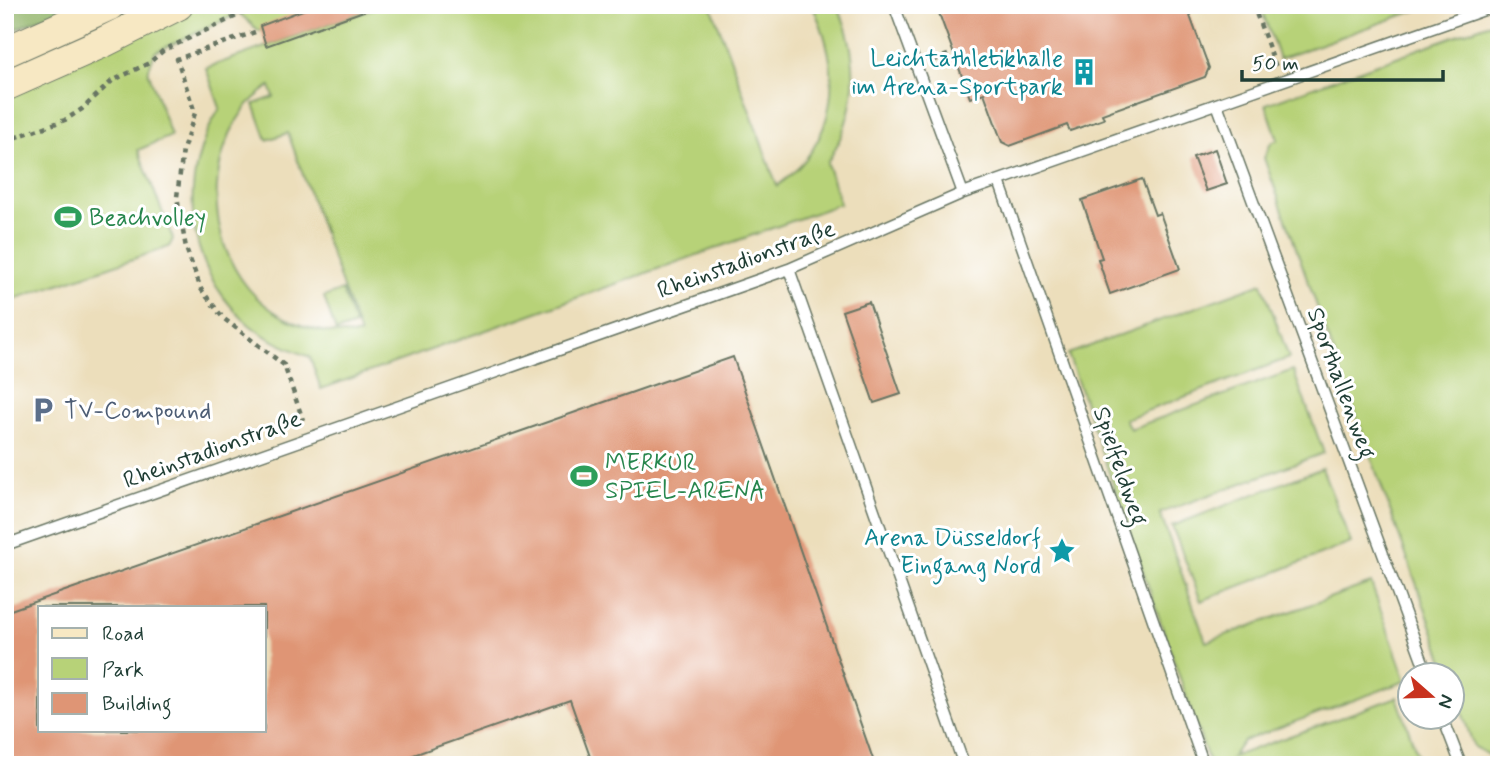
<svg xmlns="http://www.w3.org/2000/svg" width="1504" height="770" font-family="Mynerve,sans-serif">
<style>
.green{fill:#b7d278;stroke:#6b8856;stroke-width:2;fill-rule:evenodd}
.forest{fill:#91b468;stroke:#58784e;stroke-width:2}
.building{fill:#df9575;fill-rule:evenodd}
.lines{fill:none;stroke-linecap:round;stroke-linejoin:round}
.lane-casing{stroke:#677563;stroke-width:13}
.secondary-casing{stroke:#677563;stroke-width:32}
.path{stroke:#677563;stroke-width:4.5;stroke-dasharray:5 5;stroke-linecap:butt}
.lane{stroke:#fff;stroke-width:10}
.secondary{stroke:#f7e8c3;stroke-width:30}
.labels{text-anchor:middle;stroke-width:6;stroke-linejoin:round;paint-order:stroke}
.culture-label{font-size:24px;fill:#0d838f;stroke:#fff;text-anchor:end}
.leisure-label{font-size:24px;fill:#27864d;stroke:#fff;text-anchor:start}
.street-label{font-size:24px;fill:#1f3d34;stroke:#fff}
.service-label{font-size:24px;fill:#4e5e75;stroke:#fff;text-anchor:start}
</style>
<rect width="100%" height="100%" fill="#fff"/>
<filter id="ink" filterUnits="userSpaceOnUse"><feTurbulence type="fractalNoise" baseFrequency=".0143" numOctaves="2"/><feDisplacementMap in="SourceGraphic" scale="14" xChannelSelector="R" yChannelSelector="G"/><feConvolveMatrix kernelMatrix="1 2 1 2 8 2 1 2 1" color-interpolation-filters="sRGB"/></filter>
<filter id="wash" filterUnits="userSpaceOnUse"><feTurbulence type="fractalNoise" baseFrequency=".00686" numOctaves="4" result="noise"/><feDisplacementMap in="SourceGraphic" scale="28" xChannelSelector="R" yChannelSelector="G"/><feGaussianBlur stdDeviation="1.57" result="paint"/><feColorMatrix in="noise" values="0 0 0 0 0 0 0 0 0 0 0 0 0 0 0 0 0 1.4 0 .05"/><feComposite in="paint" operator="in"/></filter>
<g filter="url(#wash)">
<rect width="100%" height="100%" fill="#ecdebb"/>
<!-- green -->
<path class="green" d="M195 5H328L259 31 239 13 155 52 148 71 171 136 138 150 173 239 169 247 5 302V98Z
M382 5H711L777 186C839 142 844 70 812 5H837C862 58 858 114 827 163L840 204 321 389 310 357C287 348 263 338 244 320 184 264 177 177 220 108L206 68ZM270 86 274 97 254 104 267 140 288 133 360 335C334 335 311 331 287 319 210 280 196 173 246 107 252 99 262 92 270 86Z
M1260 5H1431L1279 59Z
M1499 20V751L1489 755 1474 747 1452 683V676L1449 675 1264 158 1271 143 1278 140 1266 104Z
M1262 283 1289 358 1125 419 1130 429 1293 370 1324 453 1160 513 1206 642 1371 583 1406 681 1243 741 1232 757 1397 697 1421 765H1210L1068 354Z
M342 290 355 325 336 332 324 297Z
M1322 468 1351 543 1201 601 1172 526Z"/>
<!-- forest -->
<path class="forest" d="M5 5H72L5 34Z"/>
<g id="blocks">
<!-- building -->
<path class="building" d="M316 5H372V8L266 46 260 26Z
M936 5H1186L1209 68 1205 77 1102 114 1104 119 1070 131 1067 125 1010 146 1002 142 984 93 970 98Z
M1215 149 1227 184 1206 191 1193 157Z
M1142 179 1155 215 1160 213 1180 269 1110 294 1098 259 1102 258 1082 200Z
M869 302 901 394 874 403 842 311Z
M733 357 875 765H593L570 700 385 765H5V612ZM40 607H264V730H40Z"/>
</g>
</g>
<g filter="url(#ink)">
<use href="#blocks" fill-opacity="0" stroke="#677563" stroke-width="2"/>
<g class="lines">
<defs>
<path id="lane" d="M894 5 963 193
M1217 104 1428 676
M999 181 1204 765
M789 269 964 765
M5 545 789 269 963 193 1498 5
M1443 718 1461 765"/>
<path id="secondary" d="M5 52 110 5
M5 86 104 42 178 5"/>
</defs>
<!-- lane casing -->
<use href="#lane" class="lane-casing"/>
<!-- secondary casing -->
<use href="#secondary" class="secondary-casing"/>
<!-- path -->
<path class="path" d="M1253 5 1276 67
M255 32 177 59 195 113 183 150 177 197 186 248 201 289 223 318 284 365 303 420
M934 60 953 53
M5 141 65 120 82 109 112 81 149 63 164 50 260 5"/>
<!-- lane -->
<use href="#lane" class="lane"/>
<!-- secondary -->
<use href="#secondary" class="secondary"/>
</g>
</g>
<!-- icons -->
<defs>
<symbol id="building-bare" viewBox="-9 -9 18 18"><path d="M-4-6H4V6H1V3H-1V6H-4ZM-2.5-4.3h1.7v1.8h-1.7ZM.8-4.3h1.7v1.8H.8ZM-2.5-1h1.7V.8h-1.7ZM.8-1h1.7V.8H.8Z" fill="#0f9aa8" stroke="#fff" stroke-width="2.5" paint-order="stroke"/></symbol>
<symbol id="stadium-bare" viewBox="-9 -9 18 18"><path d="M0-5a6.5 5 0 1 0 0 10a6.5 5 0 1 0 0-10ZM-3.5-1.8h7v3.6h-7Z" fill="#2e9e5b" stroke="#fff" stroke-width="2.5" paint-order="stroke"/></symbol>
<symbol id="parking-bare" viewBox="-9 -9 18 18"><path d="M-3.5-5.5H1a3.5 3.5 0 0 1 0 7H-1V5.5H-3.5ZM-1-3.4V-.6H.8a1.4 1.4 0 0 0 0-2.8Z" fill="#5c6f8a" stroke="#fff" stroke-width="2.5" paint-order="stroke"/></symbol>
<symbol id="sight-bare" viewBox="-9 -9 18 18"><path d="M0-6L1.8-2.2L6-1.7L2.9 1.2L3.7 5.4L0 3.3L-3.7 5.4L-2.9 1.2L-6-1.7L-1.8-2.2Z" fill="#0f9aa8" stroke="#fff" stroke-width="2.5" paint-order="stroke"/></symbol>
</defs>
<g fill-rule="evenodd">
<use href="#building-bare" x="1065" y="53" width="38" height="38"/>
<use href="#stadium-bare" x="49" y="198" width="38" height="38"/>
<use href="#parking-bare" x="24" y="391" width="38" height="38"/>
<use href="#stadium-bare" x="565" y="457" width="38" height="38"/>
<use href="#sight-bare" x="1043" y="532" width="38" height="38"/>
</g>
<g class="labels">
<!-- culture labels -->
<g class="culture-label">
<text x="1063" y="66">Leichtathletikhalle<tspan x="1063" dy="28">im Arena-Sportpark</tspan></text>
<text x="1041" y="545">Arena Düsseldorf<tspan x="1041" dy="28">Eingang Nord</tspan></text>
</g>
<!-- leisure labels -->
<g class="leisure-label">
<text x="89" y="225">Beachvolley</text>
<text x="605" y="470">MERKUR<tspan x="605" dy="28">SPIEL-ARENA</tspan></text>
</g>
<!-- street labels -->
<g class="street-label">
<text transform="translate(746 259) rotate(-20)" y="8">Rheinstadionstraße</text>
<text transform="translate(1342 383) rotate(70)" y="8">Sporthallenweg</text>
<text transform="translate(212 449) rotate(-20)" y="8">Rheinstadionstraße</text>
<text transform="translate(1121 466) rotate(71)" y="8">Spielfeldweg</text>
</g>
<!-- service labels -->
<g class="service-label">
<text x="64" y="418">TV-Compound</text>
</g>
</g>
<!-- margin -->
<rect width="1504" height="770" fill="none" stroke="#fff" stroke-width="28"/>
<!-- legend -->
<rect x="38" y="606" width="228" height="126" fill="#ffffff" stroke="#a5b1ae" stroke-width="2"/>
<rect x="52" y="628" width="35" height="10" fill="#f7e8c3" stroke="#a5b1ae" stroke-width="2"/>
<text x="102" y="640" font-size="21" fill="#1f3d34">Road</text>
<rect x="52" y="658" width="35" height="21" fill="#b7d278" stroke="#a5b1ae" stroke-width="2"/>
<text x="102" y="676" font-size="21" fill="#1f3d34">Park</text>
<rect x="52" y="693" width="35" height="21" fill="#df9575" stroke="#a5b1ae" stroke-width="2"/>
<text x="102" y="710" font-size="21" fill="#1f3d34">Building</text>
<!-- north arrow -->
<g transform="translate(1431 696) rotate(110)"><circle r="33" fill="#ffffff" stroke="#a5b1ae" stroke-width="2"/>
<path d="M0-5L12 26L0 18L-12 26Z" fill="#c8321e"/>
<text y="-10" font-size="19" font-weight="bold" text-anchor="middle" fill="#1f3d34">N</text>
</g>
<!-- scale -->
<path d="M1242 70v10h201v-10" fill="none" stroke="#1f3d34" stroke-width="3.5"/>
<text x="1252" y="70" font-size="21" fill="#1f3d34" stroke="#ffffff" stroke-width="5" paint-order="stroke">50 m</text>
</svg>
